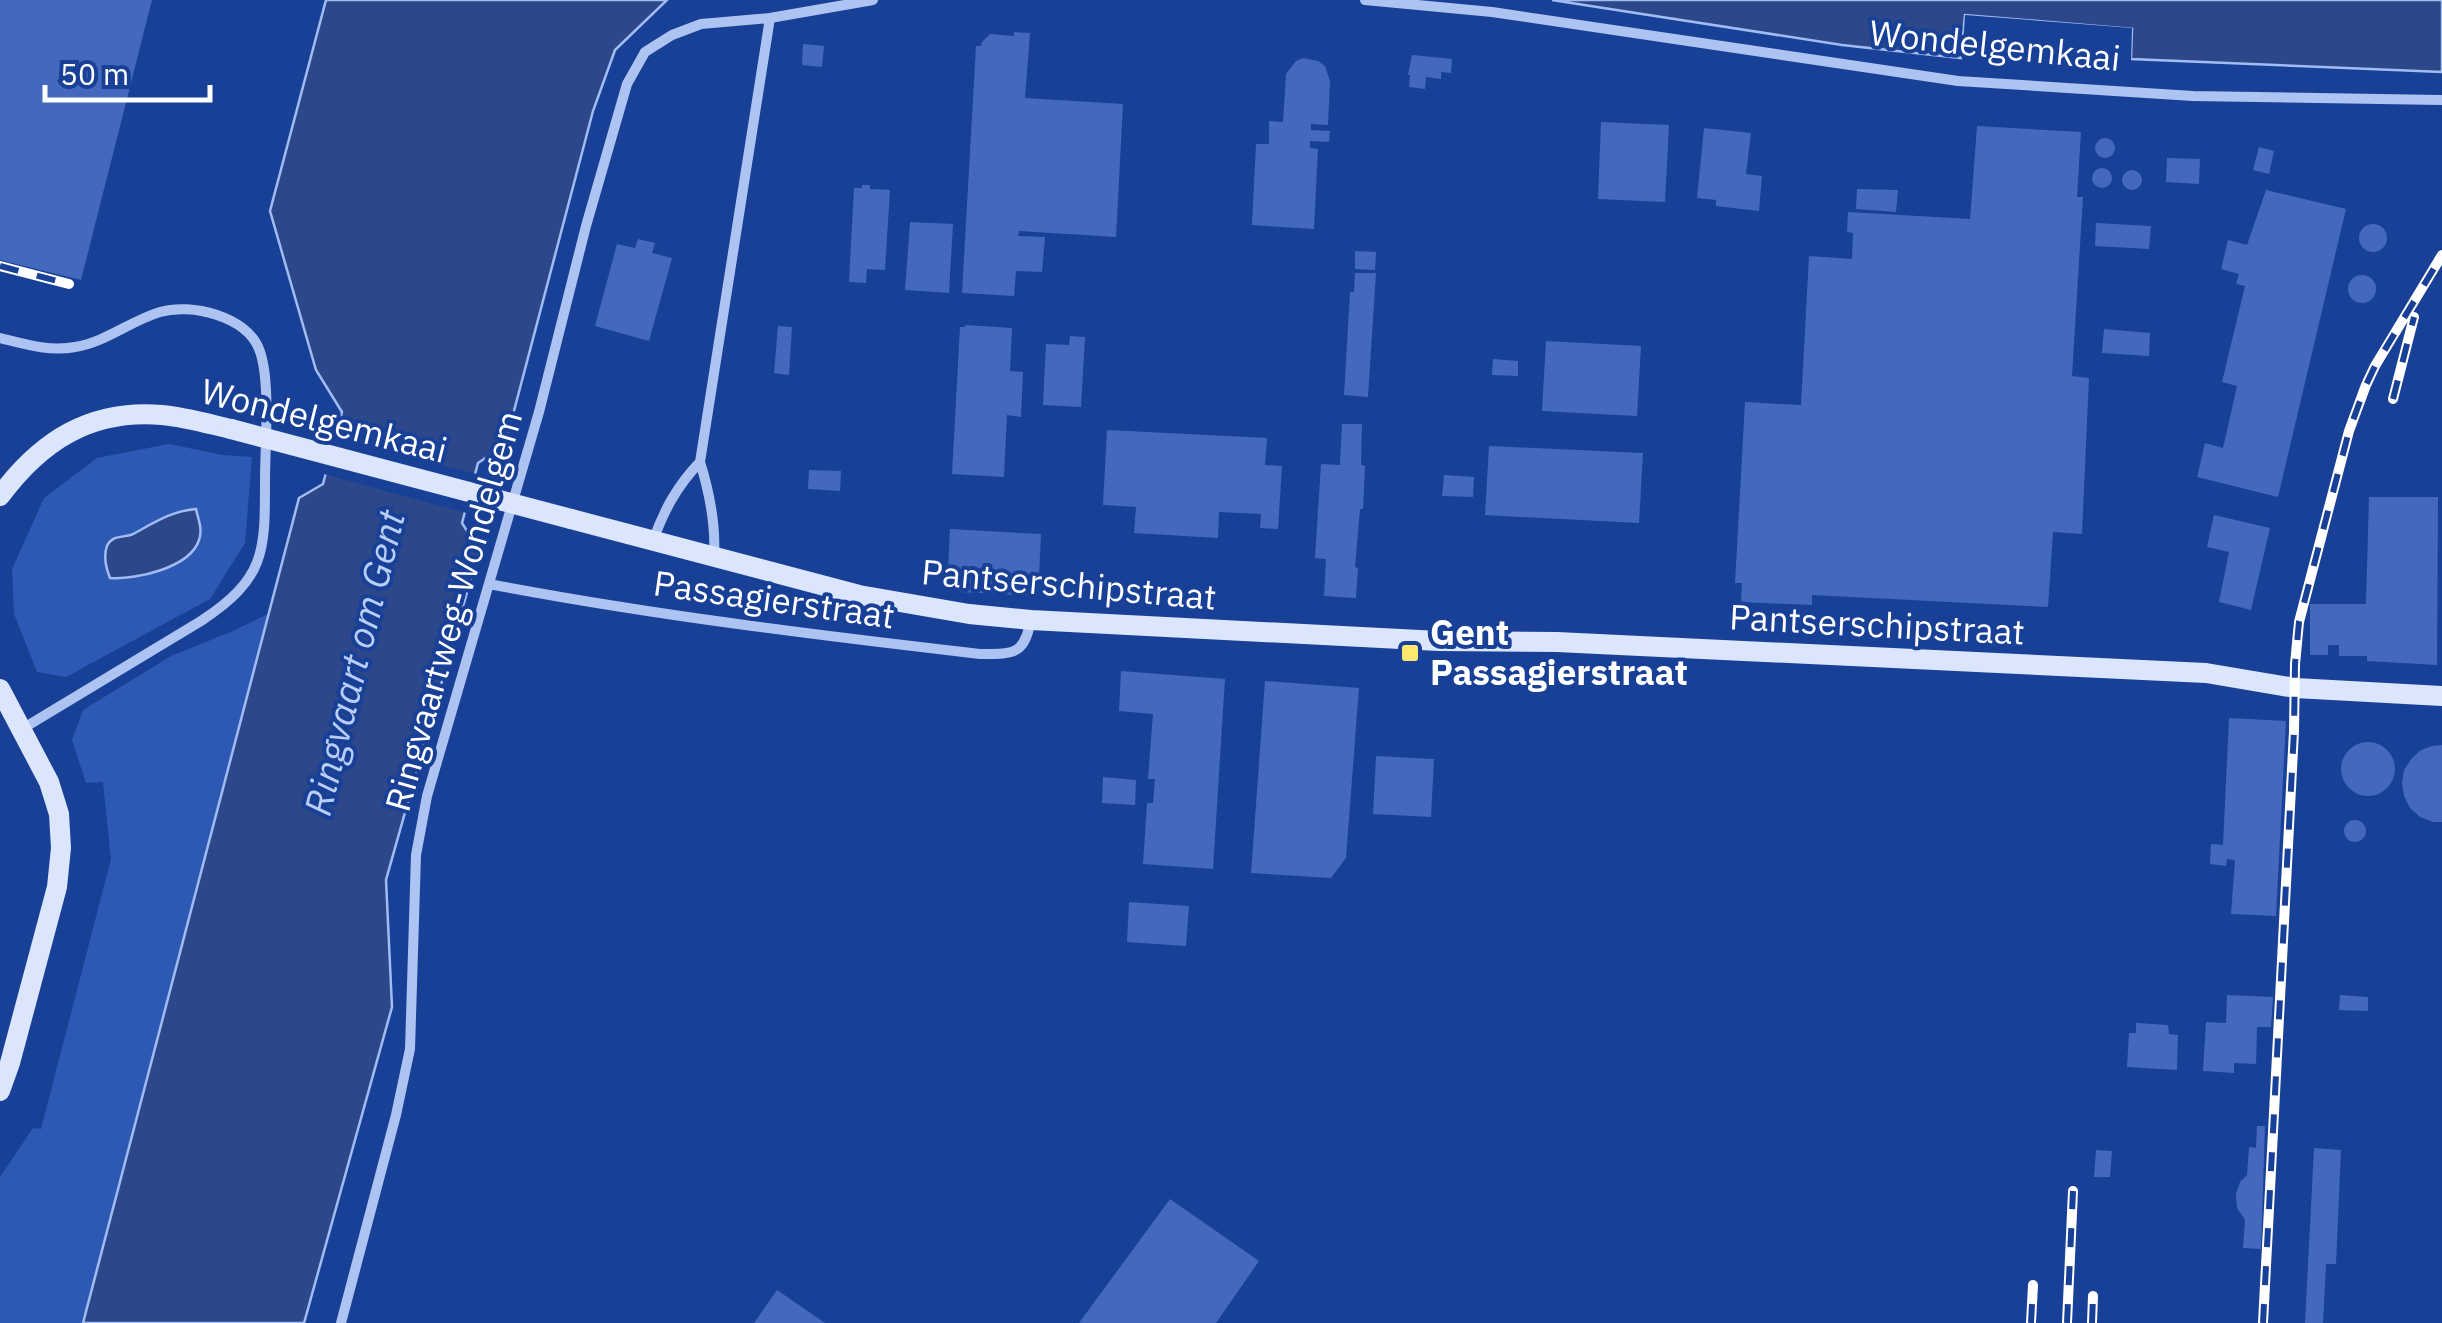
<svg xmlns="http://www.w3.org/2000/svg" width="2442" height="1323" font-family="'IBM Plex Sans',sans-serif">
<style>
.green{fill:#2d59b5}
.water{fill:#2c488a;stroke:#a0bcf3;stroke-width:2.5}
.pier{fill:#194097}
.building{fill:#4269be}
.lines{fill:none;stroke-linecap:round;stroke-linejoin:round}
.street{stroke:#adc3f1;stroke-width:10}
.secondary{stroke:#dbe5fb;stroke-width:20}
.rail-casing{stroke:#fff;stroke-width:10}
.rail{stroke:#194097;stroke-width:6;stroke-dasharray:19;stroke-linecap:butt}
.secondary-bridge{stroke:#dbe5fb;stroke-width:20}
.poi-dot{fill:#ffe86d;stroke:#194097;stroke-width:4}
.labels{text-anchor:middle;stroke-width:8;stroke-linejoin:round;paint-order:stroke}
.street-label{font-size:35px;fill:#fff;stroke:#194097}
.poi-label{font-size:35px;font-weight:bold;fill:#fff;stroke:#194097;text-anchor:start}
.water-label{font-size:38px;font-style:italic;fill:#b9cef7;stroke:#194097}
</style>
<rect width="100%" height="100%" fill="#194097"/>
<!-- green -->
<path class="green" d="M169 444 223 455 252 457 245 543 210 599 66 677 37 672 14 614 12 569 44 498 97 458Z
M268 614 83 1323H0V1177L33 1128 41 1129 111 859 103 782 86 783 72 740 83 710 171 656 233 631Z"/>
<!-- water -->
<path class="water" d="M326 0H667L615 50 593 111 505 445 478 463 462 523 479 550 386 880 392 1007 304 1323H83L299 498 323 484 342 412 316 370 270 211Z
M1552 0H2442V72L2131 59 2132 29 1965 15 1961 58 1842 45Z
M196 509C198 519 203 529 199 540 190 568 135 580 110 578 106 568 103 557 107 546 113 533 126 539 135 533 155 522 172 511 196 509Z"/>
<!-- pier -->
<path class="pier" d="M1965 15 2132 28 2131 64 2126 60 2127 33 1970 20 1966 59 1962 63Z
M331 435 480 475 470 514 320 473Z"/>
<!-- building -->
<path class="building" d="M0 0H152L81 280 0 260Z
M1014 32 1030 33 1025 98 1123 104 1116 237 1019 231 1018 236 1045 237 1042 272 1016 271 1014 296 962 293 976 46H981L982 42 990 34 1014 36Z
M803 44 824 46 822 67 802 65Z
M1412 55 1452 59 1451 73 1441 72V79L1426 77 1425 89 1409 87 1410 75H1408Z
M1303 58 1318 61 1325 66 1330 81 1328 125 1311 124V130L1330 131 1329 142 1310 141V148L1318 149 1314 229 1252 225 1256 144H1269V121L1283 122 1286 74 1296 61Z
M1601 122 1669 125 1665 202 1598 199Z
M1977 126 2081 132 2077 197H2083L2072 376 2089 378 2082 534 2053 532 2048 607 1812 595V605L1741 602 1742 583H1735L1745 402 1801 405 1809 256 1852 259 1853 233 1847 232 1848 212 1970 219Z
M1704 128 1751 133 1746 174 1762 176 1759 211 1716 206V200L1697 198Z
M2095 148a10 10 0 1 1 20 0a10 10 0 1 1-20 0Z
M2259 147 2274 151 2269 174 2253 170Z
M2167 158 2200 159 2199 184 2166 182Z
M2092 178a10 10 0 1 1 20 0a10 10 0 1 1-20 0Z
M2122 180a10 10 0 1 1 20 0a10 10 0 1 1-20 0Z
M862 185H870V189L890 190 885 270 867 269 866 283 849 282 854 188H862Z
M1857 189 1898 190 1896 212 1856 209Z
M2266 190 2346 209 2278 497 2197 477 2205 443 2223 448 2237 386 2222 382 2245 286 2236 284 2239 274 2221 269 2228 240 2247 245Z
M910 222 953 224 949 293 905 290Z
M2096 223 2151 226 2149 249 2095 246Z
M2359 238a14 14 0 1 1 28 0a14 14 0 1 1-28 0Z
M638 239 655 243 652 253 672 258 649 341 595 326 617 244 635 248Z
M1355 251 1376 252 1375 270 1355 269Z
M1355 273H1376L1368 397 1344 395 1350 292H1354Z
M2348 289a14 14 0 1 1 28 0a14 14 0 1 1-28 0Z
M965 325 1012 328 1010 371 1023 372 1021 417 1007 415 1004 477 952 474 960 327H965Z
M778 326 792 327 789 375 774 373Z
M2104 329 2150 333 2149 356 2102 353Z
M1070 336 1085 337 1081 407 1043 405 1046 344 1069 345Z
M1546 341 1641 346 1637 416 1542 411Z
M1493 359 1518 361V376L1492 375Z
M1342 424H1362L1361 465 1365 466 1363 509H1360L1355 567 1358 568 1356 598 1324 596 1326 559 1315 558 1321 464 1340 465Z
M1107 430 1267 438 1265 465 1282 466 1278 529 1260 528 1261 514 1219 512 1218 538 1134 533 1136 507 1103 505Z
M1489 446 1643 453 1639 523 1485 515Z
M809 470 841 471 840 491 808 489Z
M1444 475 1474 477 1473 497 1442 496Z
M2369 497H2438L2437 665 2367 661V656H2339V645H2328V655H2310V604H2366Z
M2214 515 2270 528 2251 610 2219 602 2229 552 2207 547Z
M950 529 1041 534 1038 596 960 592 961 571 948 570Z
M1121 671 1225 679 1213 869 1143 864 1147 803H1153L1155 779H1148L1153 714 1119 711Z
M1265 681 1359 688 1346 858 1331 878 1251 873Z
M2229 718 2286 721 2276 916 2231 914 2235 860 2227 859 2226 866 2210 864 2211 844 2223 845Z
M2341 769a27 27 0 1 1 54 0a27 27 0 1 1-54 0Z
M2442 745V822H2433L2420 817 2410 808 2404 796 2402 783 2404 770 2412 758 2421 750 2432 746Z
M1376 756 1434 759 1431 817 1373 814Z
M1103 777 1136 780 1135 805 1102 803Z
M2344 831a11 11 0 1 1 22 0a11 11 0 1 1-22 0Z
M1129 902 1189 906 1186 946 1127 942Z
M2227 995 2273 997 2271 1027H2257L2256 1064 2234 1063V1073L2203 1071 2206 1022 2226 1023Z
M2340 995 2368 997V1011L2339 1010Z
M2136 1023 2168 1025 2169 1034 2178 1035 2177 1070 2127 1067 2129 1033H2136Z
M2257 1126H2265L2261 1249 2243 1248 2245 1220 2237 1208 2236 1194 2240 1182 2247 1175 2249 1147 2256 1148Z
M2314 1148 2341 1150 2336 1264H2326L2323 1323H2305Z
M2096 1150 2112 1151 2110 1177H2094Z
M1170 1199 1259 1261 1216 1323H1079Z
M777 1290 825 1323H754Z"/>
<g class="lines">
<!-- street -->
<path class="street" d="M1365 0 1492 12 1958 81 2193 96 2442 100
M0 338C24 344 50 352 75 347 106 342 130 321 160 312 191 303 246 316 259 349 271 378 265 446 265 479 265 552 266 578 201 621L22 729
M653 541C664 510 677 486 700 462
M714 558C716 525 710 494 700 462L770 18
M489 584C652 615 816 635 980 654 1014 654 1024 655 1031 620
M341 1323 396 1115 410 1049 416 855 427 796 539 412 586 226 627 84 645 52 672 35 701 24 770 18 873 0"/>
<!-- secondary -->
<path class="secondary" d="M0 496C41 441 90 409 162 415 185 417 209 424 231 429
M571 519 859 595 969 614 1031 620 1439 641 1557 642 2206 673 2295 688 2442 696
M0 689 49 782 59 814 61 848 57 887 10 1063 0 1091"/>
<defs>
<path id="rail" d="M0 266 69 284
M2393 399 2414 317
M2031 1323 2033 1285
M2067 1323 2073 1191
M2092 1323 2093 1296
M2263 1323 2294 731 2295 664 2299 622 2349 431 2366 385 2375 366 2442 255"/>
</defs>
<!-- rail casing -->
<use href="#rail" class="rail-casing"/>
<!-- rail -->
<use href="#rail" class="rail"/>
<!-- secondary-bridge -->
<path class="secondary-bridge" d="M231 429 571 519"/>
</g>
<!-- markers -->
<rect class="poi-dot" x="1400" y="643" width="20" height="20" rx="5"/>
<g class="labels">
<!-- street labels -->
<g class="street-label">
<text transform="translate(1995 46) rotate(6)" y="12">Wondelgemkaai</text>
<text transform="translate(324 421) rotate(14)" y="12">Wondelgemkaai</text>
<text transform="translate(1069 585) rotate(5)" y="12">Pantserschipstraat</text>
<text transform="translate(774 600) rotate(8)" y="12">Passagierstraat</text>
<text transform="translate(454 611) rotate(-74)" y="12">Ringvaartweg-Wondelgem</text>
<text transform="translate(1877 625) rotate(3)" y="12">Pantserschipstraat</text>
</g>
<!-- poi labels -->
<g class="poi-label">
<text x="1430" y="645">Gent<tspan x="1430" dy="40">Passagierstraat</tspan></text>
</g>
<!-- water labels -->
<g class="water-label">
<text transform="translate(355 663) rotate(-76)" y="13">Ringvaart om Gent</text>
</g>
</g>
<!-- scale -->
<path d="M45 85v15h165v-15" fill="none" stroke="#ffffff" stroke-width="5"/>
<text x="60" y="85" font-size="30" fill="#ffffff" stroke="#194097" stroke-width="8" paint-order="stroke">50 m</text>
</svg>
